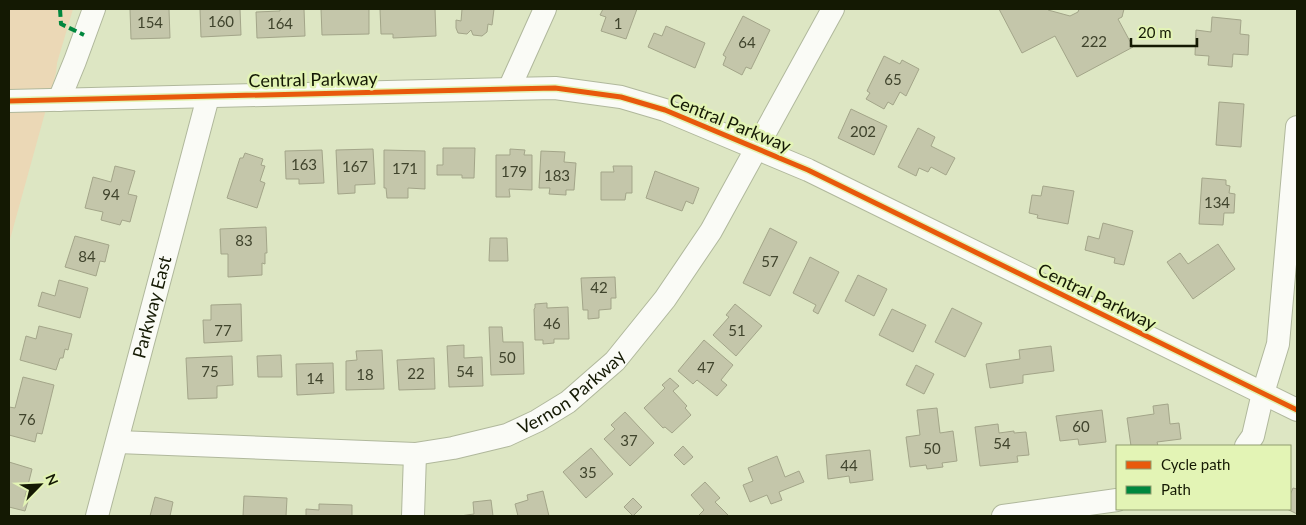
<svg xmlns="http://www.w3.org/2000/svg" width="1306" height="525" font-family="Lato,sans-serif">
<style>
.green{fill:#ebd8b6}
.building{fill:#c4c6aa;stroke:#a3a589}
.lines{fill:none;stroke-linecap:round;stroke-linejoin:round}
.minor-casing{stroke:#b0b89c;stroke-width:24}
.minor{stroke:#fafbf6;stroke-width:22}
.quiet{stroke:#00873e;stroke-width:4;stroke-dasharray:8 4;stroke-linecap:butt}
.cycleway-casing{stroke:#e3f4b5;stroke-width:8}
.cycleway{stroke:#e8590c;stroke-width:5}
.labels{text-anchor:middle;stroke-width:5;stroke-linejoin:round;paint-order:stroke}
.number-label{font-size:15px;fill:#40442d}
.street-label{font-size:18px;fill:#141903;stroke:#e3f4b5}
</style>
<rect width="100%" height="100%" fill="#dde6c3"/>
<!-- green -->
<path class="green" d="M9 9H73L57 63 56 73 9 243Z"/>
<!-- building -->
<path class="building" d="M130 9H169L170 38 131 39Z
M200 9H240L241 35 201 37Z
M280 9H304L305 36 257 38 256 12 280 11Z
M321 9H369V34L322 35Z
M380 9H435L436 36 393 38V34H381Z
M462 9H494L492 25 488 24 487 32 482 36 473 35 471 30 467 34 458 33 456 28V20L461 21Z
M603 9H637L626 39 601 31 606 17 600 15Z
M999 9H1047L1048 10 1070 16 1078 12 1079 9H1124L1122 17 1118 19 1133 47 1077 77 1055 36 1022 53Z
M743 16 770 30 751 69 746 67 742 75 723 65 726 57 723 55Z
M1212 17 1241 20 1240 34 1249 35 1248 55 1233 54 1232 67 1208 65 1209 56 1195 55 1196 30 1211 32Z
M666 26 705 43 695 68 648 47 654 33 662 36Z
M884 56 900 64 902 60 919 69 906 96 900 92 893 105 888 102 884 109 866 99 870 93 867 91Z
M1219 102 1244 104 1241 147 1216 145Z
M851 109 887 126 874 155 838 138Z
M918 128 935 137 931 146 955 158 946 175 931 167 928 172 919 168 916 176 898 167Z
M443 148H475L474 178H462V175H437V165H443Z
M373 149 375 184 355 185V193L338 194 336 150Z
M510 149 525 150 524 155H532V190L509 189 510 197H496V155H510Z
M322 150 324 183 299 184V179H286L285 151Z
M384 150 425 151V189L408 188V198H387L386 188H384Z
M541 151 565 152 564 162 576 163 574 190H566V195L549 194 550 188H539Z
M245 153 263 159 261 165 265 166 260 181 265 183 257 208 227 198 240 158H243Z
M115 166 135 171 128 194 137 196 130 222 122 220 120 225 101 220 103 212 85 208 93 177 111 182Z
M613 166H632V193H626L625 200H601V172H614Z
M655 171 699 188 693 204 686 201 682 211 646 198Z
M1202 178 1226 180V185L1230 186 1229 193 1235 194 1234 213H1224L1223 225 1199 224Z
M1043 186 1074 191 1068 224 1037 218 1038 215 1029 213 1032 195 1041 196Z
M1103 223 1133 231 1124 265 1114 263 1115 258 1085 250 1088 236 1099 239Z
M266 227 267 253H265V264L262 263V275L228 277V254H221L220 229Z
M770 228 797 242 770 296 743 283Z
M75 236 109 245 105 262 100 261 96 276 65 267Z
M490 238H507L508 261H489Z
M1218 244 1235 269 1193 299 1167 262 1180 253 1188 264Z
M810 257 839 272 818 314 813 311 816 305 793 293Z
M858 275 887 289 874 316 845 301Z
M615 277 616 298H611V309L599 310V318L588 319V310H583L581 278Z
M59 280 88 288 80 318 38 306 42 292 55 296Z
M547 303V308L568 307 569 339H554V343L543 344V340H535L534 309 535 308V304Z
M241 304 242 341 204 343 203 320H211V305Z
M735 304 762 326 736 356 713 335 729 317 726 315Z
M952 308 982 323 965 357 935 342Z
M892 309 926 325 913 352 879 335Z
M39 326 72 334 68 350 65 349 63 358H60L56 370 20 360 26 336 36 339Z
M489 327H502L503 342H523L524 374 491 375Z
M704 340 733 365 721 380 727 385 717 396 697 380 693 384 678 371Z
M464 345V358L482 357 483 386 449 387 447 346Z
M1051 346 1054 371 1023 375V383L990 388 986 364 1020 359 1019 350Z
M382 350 384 389 346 390V361L357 360 356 351Z
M281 355 282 377H258L257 356Z
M232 356 233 385 217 386V398L188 399 186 358Z
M434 358 435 389 399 390 397 360Z
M333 363 334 393 297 395 296 364Z
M916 365 934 374 924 394 906 385Z
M23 377 54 385 42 434 37 433 35 442 9 435V407L15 408Z
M670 378 679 386 673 391 687 406 685 408 691 415 672 433 665 427 663 428 644 408 665 388 662 385Z
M1168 404 1170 424 1179 423 1181 439 1157 442 1158 446H1131L1127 418 1154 414 1153 406Z
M937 408 940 433 953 431 957 461 942 463 943 467 927 469 926 465 910 467 906 437 920 435 917 410Z
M1102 410 1106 442 1079 445 1078 439 1060 441 1056 416Z
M625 412 654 443 630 466 604 439 615 429 611 425Z
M998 424 999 433 1014 431V433L1026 432 1029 455 1017 456 1018 462 980 466 975 427Z
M683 446 693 457 684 465 674 455Z
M591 448 613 474 586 498 563 472Z
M870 450 873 480 850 483 849 476 828 479 826 455Z
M777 456 785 477 799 471 804 482 779 492 782 500 771 504 767 495 750 502 743 485 753 481 748 468Z
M9 462 32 469 25 497 29 498 25 511 9 507Z
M705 482 720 498 715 502 729 516H698L704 510 691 495Z
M1293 488 1297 489V514L1287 509H1290V495Z
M543 491 549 516H518L515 504 528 500 527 495Z
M244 496 287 498 286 516H243Z
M155 497 173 502 170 516H150Z
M633 498 642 507 633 516 624 507Z
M491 500 493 516H460L474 514 473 502Z
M319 504 352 505V516H306V509L319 510Z"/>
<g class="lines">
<defs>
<g id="minor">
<path d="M509 89 545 9"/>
<path d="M59 100 75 61 94 9"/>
<path d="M9 101 555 88 621 97 665 110 808 170 1297 410"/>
<path id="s1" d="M118 442 415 454 453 448 507 435 537 421 568 402 615 361 665 299 711 231 833 9"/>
<path d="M1246 446 1253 436 1263 393 1278 344 1297 127"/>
<path id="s2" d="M97 516 208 97"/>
<path d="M413 516 415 454"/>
<path d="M1003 516 1117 500"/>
</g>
</defs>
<!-- minor casing -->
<use href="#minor" class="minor-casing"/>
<!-- minor -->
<use href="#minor" class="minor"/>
<!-- quiet -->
<path class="quiet" d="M60 9 61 24 84 35"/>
<defs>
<path id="cycleway" d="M9 101 555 88 621 97 665 110 808 170 1297 410"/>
</defs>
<!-- cycleway casing -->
<use href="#cycleway" class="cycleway-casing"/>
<!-- cycleway -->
<use href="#cycleway" class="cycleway"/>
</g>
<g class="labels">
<!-- number labels -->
<g class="number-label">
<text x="221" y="27">160</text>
<text x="150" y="28">154</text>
<text x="280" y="29">164</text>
<text x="618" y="29">1</text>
<text x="1094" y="47">222</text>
<text x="747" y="48">64</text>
<text x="893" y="85">65</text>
<text x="863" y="137">202</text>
<text x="304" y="170">163</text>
<text x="355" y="172">167</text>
<text x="405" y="174">171</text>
<text x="514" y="177">179</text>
<text x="557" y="181">183</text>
<text x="111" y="200">94</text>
<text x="1217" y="208">134</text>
<text x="244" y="246">83</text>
<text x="87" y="262">84</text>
<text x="770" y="267">57</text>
<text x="599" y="293">42</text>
<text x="552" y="329">46</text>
<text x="223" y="336">77</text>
<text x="737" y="336">51</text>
<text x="507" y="363">50</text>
<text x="706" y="373">47</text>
<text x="210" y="377">75</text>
<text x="465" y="377">54</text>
<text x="416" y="379">22</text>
<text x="365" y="380">18</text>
<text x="315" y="384">14</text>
<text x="27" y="425">76</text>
<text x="1081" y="432">60</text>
<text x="629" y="446">37</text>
<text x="1002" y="449">54</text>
<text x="932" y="454">50</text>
<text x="849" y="471">44</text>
<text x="588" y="478">35</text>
</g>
<!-- street labels -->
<g class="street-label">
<text transform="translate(313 80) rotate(-1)" y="6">Central Parkway</text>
<text transform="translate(730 123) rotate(22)" y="6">Central Parkway</text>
<text transform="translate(1097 297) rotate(26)" y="6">Central Parkway</text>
<text dy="6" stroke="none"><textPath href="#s2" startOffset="216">Parkway East</textPath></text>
<text dy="6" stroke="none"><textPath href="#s1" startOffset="469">Vernon Parkway</textPath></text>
</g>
</g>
<!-- border -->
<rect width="1306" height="525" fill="none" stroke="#141903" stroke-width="20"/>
<!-- legend -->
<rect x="1116" y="445" width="175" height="65" fill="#e3f4b5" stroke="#909c6e"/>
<rect x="1126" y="461" width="25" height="8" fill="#e8590c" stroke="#909c6e"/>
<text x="1161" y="470" font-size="15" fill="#141903">Cycle path</text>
<rect x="1126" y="486" width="25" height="8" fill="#00873e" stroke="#909c6e"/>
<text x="1161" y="495" font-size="15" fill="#141903">Path</text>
<!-- north arrow -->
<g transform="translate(40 485) rotate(66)" stroke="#e3f4b5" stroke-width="4" paint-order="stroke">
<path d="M0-4L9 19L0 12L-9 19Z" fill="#141903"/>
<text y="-8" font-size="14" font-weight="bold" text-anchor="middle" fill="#141903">N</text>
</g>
<!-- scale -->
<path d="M1131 38v8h66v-8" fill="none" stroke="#141903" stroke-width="2.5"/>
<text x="1138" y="38" font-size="15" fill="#141903" stroke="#e3f4b5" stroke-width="4" paint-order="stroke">20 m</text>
</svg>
